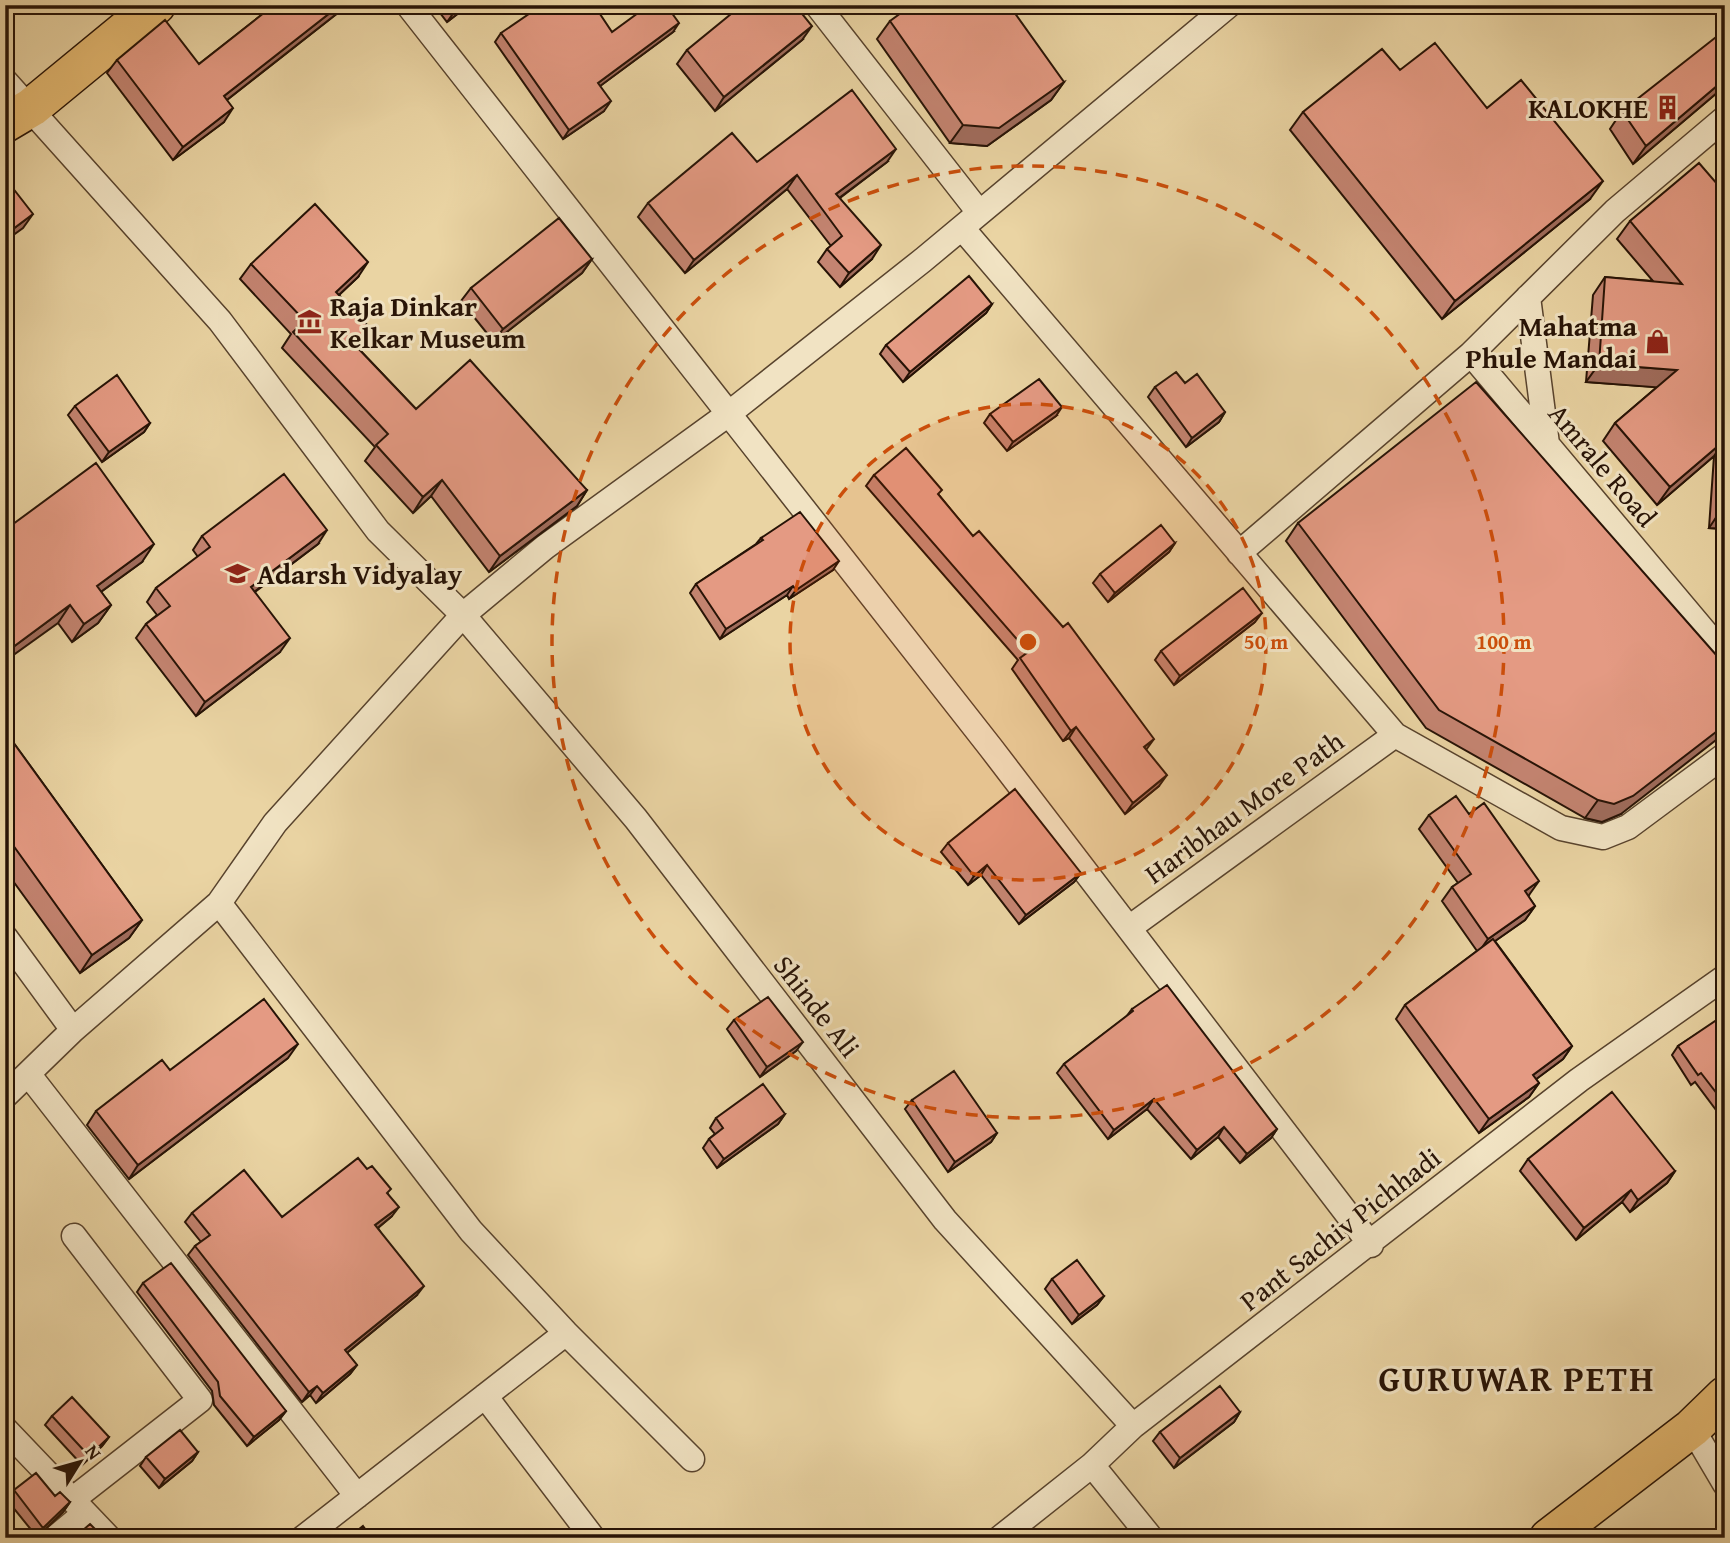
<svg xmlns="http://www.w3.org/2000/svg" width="1730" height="1543" font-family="'Gentium Book Plus',serif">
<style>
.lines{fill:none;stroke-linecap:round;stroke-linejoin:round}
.minor-casing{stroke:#58432d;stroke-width:27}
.trunk-casing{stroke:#271306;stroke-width:41}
.minor{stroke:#f1e3c3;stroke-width:24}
.trunk{stroke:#e5ba72;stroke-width:38}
.wall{fill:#c48471;stroke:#271306;stroke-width:2}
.shaded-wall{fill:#a06c5c;stroke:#271306;stroke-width:2}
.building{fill:#e49a83;stroke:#271306;stroke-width:2}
.ring{fill:none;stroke:#cb4e0b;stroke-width:3.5;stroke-dasharray:12 9}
.labels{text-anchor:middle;stroke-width:6;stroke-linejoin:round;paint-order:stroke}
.poi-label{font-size:28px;font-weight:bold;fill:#271306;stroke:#f1e3c3;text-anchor:end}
.street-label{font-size:28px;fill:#271306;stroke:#f1e3c3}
.district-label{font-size:35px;font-weight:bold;letter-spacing:2px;fill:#271306;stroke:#f1e3c3}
.centre{fill:#cb4e0b;stroke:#f1e3c3;stroke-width:3.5}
.ring-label{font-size:21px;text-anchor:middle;font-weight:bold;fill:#cb4e0b;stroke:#f1e3c3;stroke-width:6;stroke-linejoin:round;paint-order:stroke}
</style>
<rect width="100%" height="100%" fill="#ead4a3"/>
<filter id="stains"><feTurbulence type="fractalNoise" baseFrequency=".00286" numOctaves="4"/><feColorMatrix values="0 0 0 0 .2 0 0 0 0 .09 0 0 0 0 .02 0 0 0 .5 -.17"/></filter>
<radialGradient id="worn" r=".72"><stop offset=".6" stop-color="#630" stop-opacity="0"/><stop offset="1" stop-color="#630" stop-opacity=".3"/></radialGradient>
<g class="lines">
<defs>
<path id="minor" d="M408 5 991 748 1371 1245
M817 5 978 211
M5 81 220 321 378 531 463 615 636 819 945 1220 1133 1426
M962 228 1395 735 1561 828 1603 837 1628 827 1725 755
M1528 297 1547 444
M1471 354 1615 211 1725 118
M1239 553 1471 354 1725 656
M219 903 471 1231 566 1333 692 1459
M1129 928 1395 735
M5 937 73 1030
M29 1075 357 1496
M5 1096 73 1030 219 903 275 823 463 615 545 547 727 415 923 260 1229 5
M485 1396 593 1538
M1692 1428 1725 1484
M5 1429 109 1538
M1092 1465 1151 1538
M72 1500 200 1400 74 1236
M55 1538 85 1513
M303 1538 566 1333
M1000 1538 1092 1465 1133 1426 1579 1080 1725 977"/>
<path id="trunk" d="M5 123 32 107 156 5
M1549 1538 1692 1428 1725 1396"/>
</defs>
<!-- minor casing -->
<use href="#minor" class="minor-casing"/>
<!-- trunk casing -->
<use href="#trunk" class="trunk-casing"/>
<!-- minor -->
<use href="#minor" class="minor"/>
<!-- trunk -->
<use href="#trunk" class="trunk"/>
</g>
<!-- wall -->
<path class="wall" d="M274 5H346L344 8 227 100 224 122 173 160 107 73 117 60 199 64Z
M434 5H469L447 22Z
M890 21 1064 82 1051 100 987 146 950 143 877 39Z
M612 32H673L600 86 604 111 563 139 495 42 501 33Z
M802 40 715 111 677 64 687 50Z
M1725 86 1633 164 1610 129 1622 111Z
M1487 108 1590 199 1442 319 1290 130 1303 112Z
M757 162H887L840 198 872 259 840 287 818 262 827 249 831 246 787 189 685 273 638 217 648 203Z
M1725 193V529L1709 528 1714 456 1657 505 1603 441 1615 423 1657 387 1586 382 1593 295 1605 277 1653 281 1617 239 1630 221Z
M592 259 582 273 494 342 461 301 471 288Z
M251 264 358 277 339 295 359 343 356 346 416 409 587 490 577 506 489 572 431 496 413 513 365 461 375 447 282 348 291 334 240 279Z
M992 304 986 313 903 382 880 354 886 345Z
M1185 383 1225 412 1219 422 1186 447 1148 397 1155 387Z
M75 406 150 423 144 432 102 462 68 415Z
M990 414 1056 416 1007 451 984 423Z
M874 475 939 495 1146 750 1159 786 1125 814 1069 738 1063 741 1012 669 1018 660 866 486Z
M1298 523 1621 814 1602 822 1585 818 1426 728 1286 541Z
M5 530 142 562 101 592 111 605 98 623 72 642 58 623Z
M202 536 318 544 255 592 280 652 196 716 136 638 146 624 157 615 147 602 156 588 198 557 193 550Z
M761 538 833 570 789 599 787 595 720 639 690 593 696 584 756 544Z
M1175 543 1169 552 1108 602 1093 583 1100 574Z
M1255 622 1174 685 1155 660 1161 651Z
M5 731 142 920 129 938 80 973 5 870Z
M1469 814 1529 895 1528 896 1535 906 1525 920 1495 941 1572 1046 1563 1059 1536 1079 1539 1083 1529 1097 1479 1133 1396 1019 1405 1005 1477 951 1442 901 1452 887 1458 883 1419 829 1429 815Z
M948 843 1081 873 1074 882 1019 924 981 875 968 885 941 852Z
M1132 1009 1277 1129 1271 1138 1240 1163 1218 1137 1191 1159 1147 1109 1108 1139 1057 1073 1064 1064 1126 1017Z
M1725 1016V1122L1695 1082 1691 1085 1672 1055 1678 1046Z
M734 1020 796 1051 760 1077 727 1029Z
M288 1058 129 1179 87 1125 96 1111Z
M912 1100 997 1133 991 1142 948 1172 905 1109Z
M785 1114 778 1124 717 1168 703 1148 709 1139 715 1134 710 1128 716 1118Z
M1528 1159 1675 1171 1667 1183 1630 1212 1622 1202 1576 1240 1520 1171Z
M388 1194 392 1216 378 1228 417 1295 347 1353 357 1365 350 1374 316 1403 310 1395 302 1402 188 1255 195 1246 201 1242 185 1222 192 1213 282 1217Z
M1052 1279 1104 1296 1097 1305 1072 1324 1045 1289Z
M143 1283 286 1411 279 1420 247 1446 214 1405 212 1391 137 1292Z
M1240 1412 1234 1422 1174 1468 1153 1441 1160 1432Z
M52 1416 109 1437 102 1446 82 1465 45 1425Z
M198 1452 192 1461 159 1488 140 1466 146 1457Z
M14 1490 70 1502 63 1512 37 1537 7 1500Z"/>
<!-- shaded-wall -->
<path class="shaded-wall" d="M340 5H346L344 8 214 110 224 96Z
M461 5H469L447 22 457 8Z
M679 23 673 32 592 92 598 83Z
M812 26 802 40 715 111 724 97Z
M1725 79V86L1633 164 1646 146Z
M1064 82 1051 100 987 146 950 143 963 125Z
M611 101 604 111 563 139 569 130Z
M233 108 224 122 173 160 183 147Z
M896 149 887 162 827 207 836 194Z
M797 175 787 189 685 273 694 260Z
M1603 181 1590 199 1442 319 1455 301Z
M33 214 23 228 5 241V235Z
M881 245 872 259 840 287 849 273Z
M592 259 582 273 494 342 503 329Z
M368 262 358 277 325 308 336 292Z
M992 304 986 313 903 382 910 372Z
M370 328 359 343 343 359 353 343Z
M1599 364 1677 370 1665 388 1586 382Z
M1062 407 1056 416 1007 451 1013 442Z
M1225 412 1219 422 1186 447 1192 438Z
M150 423 144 432 102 462 109 452Z
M1725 440 1714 456 1657 505 1670 487Z
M442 480 431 496 413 513 423 497Z
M587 490 577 506 489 572 500 556Z
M1721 510H1725V529L1709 528Z
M327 530 318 544 242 601 251 587Z
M1175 543 1169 552 1108 602 1115 593Z
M154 544 142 562 84 604 97 586Z
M839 561 833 570 789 599 796 590Z
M793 586 787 595 720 639 726 629Z
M70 605 58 623 5 661V653Z
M111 605 98 623 72 642 84 624Z
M1262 613 1255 622 1174 685 1180 676Z
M290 638 280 652 196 716 205 702Z
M1725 725V733L1621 814 1602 822 1585 818 1598 800Z
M1076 727 1069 738 1063 741 1071 731Z
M1154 739 1146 750 1144 747Z
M1167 775 1159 786 1125 814 1133 803Z
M987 865 981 875 968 885 974 876Z
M1081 873 1074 882 1019 924 1026 915Z
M1539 881 1529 895 1515 905 1525 891Z
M1535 906 1525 920 1478 953 1488 939Z
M142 920 129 938 80 973 92 955Z
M803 1042 796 1051 760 1077 767 1067Z
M298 1044 288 1058 129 1179 138 1165Z
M1572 1046 1563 1059 1523 1089 1533 1075Z
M1539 1083 1529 1097 1479 1133 1489 1119Z
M1154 1099 1147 1109 1108 1139 1114 1130Z
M785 1114 778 1124 717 1168 724 1159Z
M1224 1127 1218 1137 1191 1159 1197 1150Z
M1277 1129 1271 1138 1240 1163 1247 1154Z
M997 1133 991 1142 948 1172 955 1162Z
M1675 1171 1667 1183 1630 1212 1638 1200Z
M1631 1190 1622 1202 1576 1240 1584 1228Z
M399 1207 392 1216 369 1235 375 1225Z
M424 1286 417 1295 338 1360 345 1350Z
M1104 1296 1097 1305 1072 1324 1079 1315Z
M357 1365 350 1374 316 1403 323 1393Z
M317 1386 310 1395 302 1402 309 1392Z
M286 1411 279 1420 247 1446 254 1437Z
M1240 1412 1234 1422 1174 1468 1180 1458Z
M109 1437 102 1446 82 1465 89 1456Z
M198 1452 192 1461 159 1488 165 1479Z
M70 1502 63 1512 37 1537 43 1528Z"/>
<!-- building -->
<path class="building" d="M274 5H340L224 96 233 108 183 147 117 60 165 20 199 64Z
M542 5H594L612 32 649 5H666L679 23 598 83 611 101 569 130 501 33Z
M742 5H795L812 26 724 97 687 50Z
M912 5H1009L1064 82 999 128 963 125 890 21Z
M1725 30V79L1646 146 1622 111Z
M1435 43 1487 108 1521 80 1603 181 1455 301 1303 112 1382 49 1400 70Z
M852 90 896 149 836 194 881 245 849 273 827 249 842 236 797 175 694 260 648 203 732 133 757 162Z
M1699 163 1725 193V440L1670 487 1615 423 1677 370 1599 364 1605 277 1682 284 1630 221Z
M5 178 33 214 5 235Z
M315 204 368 262 336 292 370 328 353 343 416 409 470 360 587 490 500 556 442 480 423 497 376 445 388 434 293 332 305 321 251 264Z
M559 218 592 259 503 329 471 288Z
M969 276 992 304 910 372 886 345Z
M1176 372 1185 383 1197 374 1225 412 1192 438 1155 387Z
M117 375 150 423 109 452 75 406Z
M1039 379 1062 407 1013 442 990 414Z
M1476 382 1725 665V725L1633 796 1614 804 1598 800 1439 710 1298 523Z
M906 448 942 490 938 494 973 536 979 531 1063 627 1068 623 1154 739 1144 747 1167 775 1133 803 1076 727 1071 731 1020 658 1028 652 874 475Z
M96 463 154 544 97 586 111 605 84 624 70 605 5 653V530Z
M1725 466V510H1721Z
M284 474 327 530 251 587 290 638 205 702 146 624 170 606 156 588 210 547 202 536Z
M800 512 839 561 796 590 793 586 726 629 696 584 763 540 761 538Z
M1161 525 1175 543 1115 593 1100 574Z
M1243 588 1262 613 1180 676 1161 651Z
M5 731 142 920 92 955 5 834Z
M1015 789 1081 873 1026 915 987 865 974 876 948 843Z
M1456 796 1469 814 1484 803 1539 881 1525 891 1535 906 1488 939 1452 887 1471 874 1429 815Z
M1493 939 1572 1046 1533 1075 1539 1083 1489 1119 1405 1005Z
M1167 985 1277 1129 1247 1154 1224 1127 1197 1150 1154 1099 1114 1130 1064 1064 1133 1011 1132 1009Z
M768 997 803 1042 767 1067 734 1020Z
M264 999 298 1044 138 1165 96 1111 162 1060 170 1070Z
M1724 1015 1725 1016V1104L1701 1073 1698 1075 1678 1046Z
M954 1071 997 1133 955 1162 912 1100Z
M763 1084 785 1114 724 1159 709 1139 723 1128 716 1118Z
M1612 1092 1675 1171 1638 1200 1631 1190 1584 1228 1528 1159Z
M358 1158 367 1169 372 1166 391 1189 387 1193 399 1207 375 1225 424 1286 345 1350 357 1365 323 1393 317 1386 309 1392 195 1246 210 1235 192 1213 244 1170 282 1217Z
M1077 1260 1104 1296 1079 1315 1052 1279Z
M171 1263 286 1411 254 1437 220 1396 218 1382 143 1283Z
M1220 1386 1240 1412 1180 1458 1160 1432Z
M72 1397 109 1437 89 1456 52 1416Z
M180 1430 198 1452 165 1479 146 1457Z
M36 1473 55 1496 60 1492 70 1502 43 1528 14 1490Z
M90 1524 104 1538H74Z
M363 1526 372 1538H348Z
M1315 1531 1319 1538H1306Z"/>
<!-- distance rings -->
<circle cx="1028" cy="642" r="238" fill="#cb4e0b" fill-opacity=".12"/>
<g class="ring">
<circle cx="1028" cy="642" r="238"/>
<circle cx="1028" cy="642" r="476"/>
</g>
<!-- icons -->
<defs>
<symbol id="building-bare" viewBox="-9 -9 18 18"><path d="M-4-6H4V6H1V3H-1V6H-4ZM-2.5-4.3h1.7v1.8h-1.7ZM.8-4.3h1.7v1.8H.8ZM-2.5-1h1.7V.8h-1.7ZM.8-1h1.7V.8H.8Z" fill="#8f2418" stroke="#f1e3c3" stroke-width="2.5" paint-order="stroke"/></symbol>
<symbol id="museum-bare" viewBox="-9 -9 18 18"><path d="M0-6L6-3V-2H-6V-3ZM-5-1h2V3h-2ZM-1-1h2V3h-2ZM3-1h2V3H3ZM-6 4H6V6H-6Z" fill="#8f2418" stroke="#f1e3c3" stroke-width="2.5" paint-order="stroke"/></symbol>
<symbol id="shop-bare" viewBox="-9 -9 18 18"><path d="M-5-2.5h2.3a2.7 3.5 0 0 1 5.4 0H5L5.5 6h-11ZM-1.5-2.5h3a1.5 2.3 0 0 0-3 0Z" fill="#8f2418" stroke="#f1e3c3" stroke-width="2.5" paint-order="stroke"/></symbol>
<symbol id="school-bare" viewBox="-9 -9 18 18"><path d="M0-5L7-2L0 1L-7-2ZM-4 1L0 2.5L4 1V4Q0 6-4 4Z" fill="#8f2418" stroke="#f1e3c3" stroke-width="2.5" paint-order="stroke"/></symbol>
</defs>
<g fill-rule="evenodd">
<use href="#building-bare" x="1650" y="90" width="35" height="35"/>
<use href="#museum-bare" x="292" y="304" width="35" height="35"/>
<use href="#shop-bare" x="1640" y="324" width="35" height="35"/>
<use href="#school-bare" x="220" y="556" width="35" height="35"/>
</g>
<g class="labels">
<!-- poi labels -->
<g class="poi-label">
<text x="1648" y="118">KALOKHE</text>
<text x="330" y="316" text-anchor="start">Raja Dinkar<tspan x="330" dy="32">Kelkar Museum</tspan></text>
<text x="1637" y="336">Mahatma<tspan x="1637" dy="32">Phule Mandai</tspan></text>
<text x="257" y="584" text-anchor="start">Adarsh Vidyalay</text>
</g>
<!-- street labels -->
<g class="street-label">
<text transform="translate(1603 465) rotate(50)" y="10">Amrale Road</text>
<text transform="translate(1244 807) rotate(-36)" y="10">Haribhau More Path</text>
<text transform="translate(817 1006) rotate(52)" y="10">Shinde Ali</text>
<text transform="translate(1340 1229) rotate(-38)" y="10">Pant Sachiv Pichhadi</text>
</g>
<!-- district labels -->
<g class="district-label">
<text x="1517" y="1391">GURUWAR PETH</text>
</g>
</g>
<circle cx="1028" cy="642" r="10" class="centre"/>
<g class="ring-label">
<text x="1266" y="649">50 m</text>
<text x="1504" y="649">100 m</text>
</g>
<!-- margin -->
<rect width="1730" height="1543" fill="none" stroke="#ead4a3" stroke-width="28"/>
<rect x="7" y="7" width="1716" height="1529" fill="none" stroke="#271306" stroke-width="3.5"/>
<rect x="14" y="14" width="1702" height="1515" fill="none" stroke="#271306" stroke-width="2"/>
<!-- north arrow -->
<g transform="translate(80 1462) rotate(53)" stroke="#f1e3c3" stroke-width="5" paint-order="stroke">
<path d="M0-5L12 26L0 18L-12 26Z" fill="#271306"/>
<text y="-10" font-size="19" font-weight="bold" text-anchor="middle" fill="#271306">N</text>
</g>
<rect width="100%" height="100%" filter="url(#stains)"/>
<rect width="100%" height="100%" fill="url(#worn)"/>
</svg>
